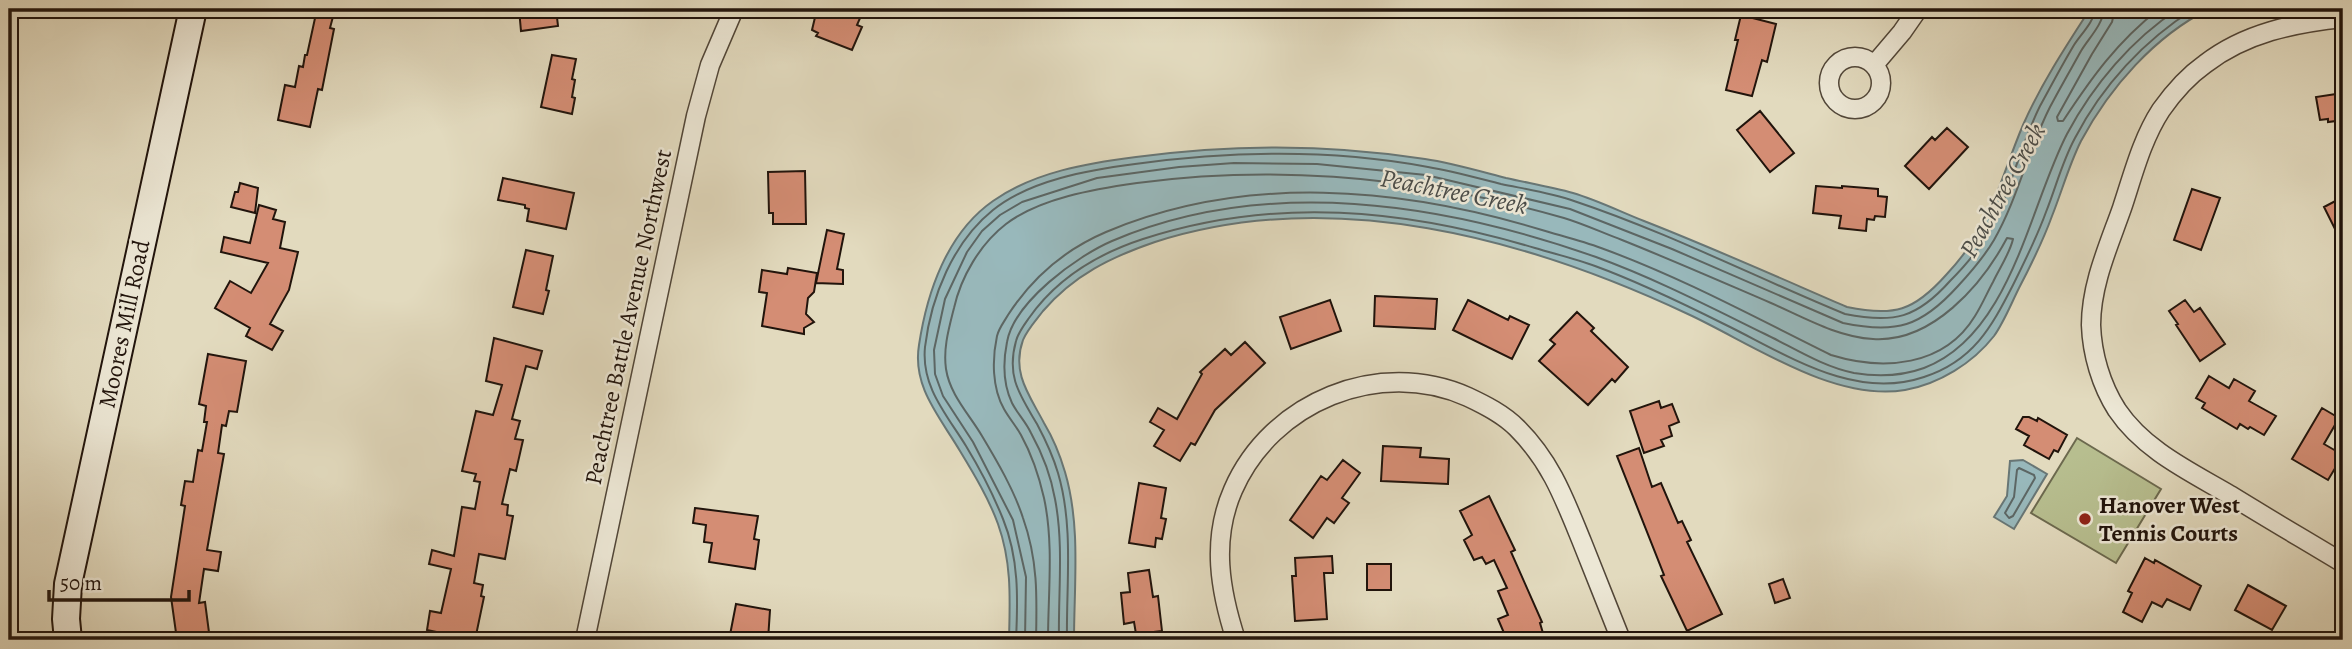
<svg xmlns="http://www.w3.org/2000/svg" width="2352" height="649" font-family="Alegreya,serif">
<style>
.green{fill:#b7be8f;stroke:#6c694e;stroke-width:2}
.water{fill:#98b8bb;stroke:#687675;stroke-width:2}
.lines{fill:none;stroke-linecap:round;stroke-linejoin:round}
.shore{stroke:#5c6664;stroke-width:2}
.building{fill:#d48d74;stroke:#21140c;stroke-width:2}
.street-casing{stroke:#514638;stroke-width:21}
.secondary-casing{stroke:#21140c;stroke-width:30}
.street{stroke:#ece7d5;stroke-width:18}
.secondary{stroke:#ece7d5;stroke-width:26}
.poi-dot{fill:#8f2418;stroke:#ece7d5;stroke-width:2.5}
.labels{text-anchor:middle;stroke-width:5;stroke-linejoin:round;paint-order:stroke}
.street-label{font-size:24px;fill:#21140c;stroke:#ece7d5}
.poi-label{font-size:24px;font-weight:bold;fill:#21140c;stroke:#ece7d5;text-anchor:start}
.water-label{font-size:26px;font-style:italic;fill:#4b4d49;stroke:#ece7d5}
</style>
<rect width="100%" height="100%" fill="#e2dabe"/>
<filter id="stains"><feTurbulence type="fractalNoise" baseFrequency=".00286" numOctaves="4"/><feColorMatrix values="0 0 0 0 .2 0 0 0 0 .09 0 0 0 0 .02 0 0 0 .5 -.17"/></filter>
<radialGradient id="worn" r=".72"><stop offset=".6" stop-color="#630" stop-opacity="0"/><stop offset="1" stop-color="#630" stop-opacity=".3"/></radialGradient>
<!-- green -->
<path class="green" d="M2077 438 2161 489 2116 563 2031 513Z"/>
<!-- water -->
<path class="water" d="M2090 9H2209C2155 36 2110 87 2081 141 2069 165 2062 191 2052 216 2043 241 2031 265 2019 288 2011 304 2004 322 1994 336 1973 363 1939 384 1905 390 1834 402 1752 344 1690 315 1527 238 1332 185 1155 242 1111 257 1074 275 1043 311 1037 319 1027 330 1023 340 1011 373 1030 396 1044 423 1053 438 1060 455 1065 472 1081 526 1074 585 1074 640H1009C1010 600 1012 563 998 524 989 499 974 474 960 451 940 417 912 387 919 345 927 292 947 233 993 201 1034 172 1088 163 1136 157 1232 144 1330 144 1425 159 1452 163 1479 171 1506 178 1528 183 1551 187 1573 193 1597 200 1621 212 1644 221 1713 248 1780 278 1847 307 1894 317 1914 311 1946 275 1993 225 1998 184 2023 125 2041 84 2066 46 2090 9Z
M2023 460 2047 474 2014 529 1994 517 2007 496 2010 461Z"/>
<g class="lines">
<!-- shore -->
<path class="shore" d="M2115 9 2112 22 2092 54 2057 117 2058 121H2063C2092 77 2117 42 2159 9
M2019 468 2034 475 2035 478 2013 516 2009 518 2005 513 2014 497 2017 470Z
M1016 640C1018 599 1019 558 1003 519 993 494 980 469 966 446 947 415 921 387 925 347 931 297 953 242 993 210 1030 180 1089 170 1135 164 1231 151 1332 149 1428 167 1452 171 1477 178 1501 184 1525 189 1551 193 1574 201 1667 232 1755 277 1845 314 1894 324 1917 318 1950 281 1964 267 1977 252 1987 235 2010 195 2019 148 2040 106 2051 86 2062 65 2074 45 2081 34 2094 22 2095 9
M1025 640 1026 577 1013 520 973 442 943 396 935 374 934 350 945 299 967 252 982 231 1000 215 1022 202 1097 178 1179 167 1234 163 1317 164 1426 175 1570 209 1672 249 1843 323C1896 334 1921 327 1958 286 1971 272 1984 257 1994 240 2018 198 2028 150 2050 107 2060 88 2071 69 2081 51 2089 38 2103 24 2104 9
M1036 640C1037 597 1038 560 1023 518 1014 490 997 461 982 436 969 414 950 395 946 369 943 348 949 328 954 308 961 277 980 244 1006 224 1040 198 1095 189 1137 183 1281 164 1425 178 1564 218 1584 224 1603 233 1622 240 1672 260 1722 282 1771 303 1803 317 1837 337 1873 339 1932 343 1982 285 2007 238L2013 239C2010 253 1999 269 1993 282 1987 293 1982 305 1975 316 1944 367 1883 371 1831 355 1756 318 1681 277 1601 248 1582 241 1562 236 1542 230 1401 187 1245 173 1106 232 1066 249 1032 278 1008 315 1004 322 999 328 997 336 992 359 992 388 1004 409 1009 418 1016 426 1021 435 1032 455 1039 476 1044 498 1054 544 1048 594 1048 640
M1059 640C1058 594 1064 545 1055 499 1051 476 1042 453 1031 433 1026 422 1017 413 1012 403 1003 384 1003 362 1007 342 1014 302 1077 256 1112 241 1266 175 1443 203 1596 257 1654 278 1710 307 1765 334 1794 348 1823 367 1854 373 1878 377 1902 376 1924 368 2011 335 2029 207 2067 134 2093 85 2132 39 2178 9
M1067 640C1066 585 1074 527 1058 473 1053 456 1045 439 1037 424 1020 395 1006 377 1016 341 1018 333 1024 325 1029 318 1057 278 1097 254 1143 239 1275 196 1405 209 1535 248 1555 254 1576 259 1595 266 1639 282 1682 303 1724 324 1786 354 1853 401 1924 377 1973 361 1991 328 2013 285 2025 261 2037 237 2046 212 2056 187 2062 162 2075 138 2102 86 2144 40 2194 9"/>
</g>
<!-- building -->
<path class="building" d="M317 9H335L330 28 334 29 322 90 318 89 310 127 278 120 285 85 295 87 299 66 303 67 305 55H307Z
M519 9H556L558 26 521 31Z
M817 9H864L857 25 862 27 852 50 816 36 818 33 812 30Z
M1741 15 1776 24 1767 62 1762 60 1752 96 1726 90 1738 40H1735Z
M552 55 576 59 572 79 575 80 572 97 575 98 572 114 541 107Z
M2343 93V120L2328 122V119L2320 120 2316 97Z
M1760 111 1794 153 1770 172 1737 130Z
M1947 128 1968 147 1929 189 1905 166 1932 137 1935 140Z
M805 171 806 224H773V213H769L768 172Z
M503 178 574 193 566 229 527 221 529 209 525 208V205L498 200Z
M240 183 258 188 255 213 231 207 235 192H238Z
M1816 186 1842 188V186L1878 189V196L1887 197 1885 217 1875 216 1874 220 1867 219 1866 231 1839 228 1841 216 1813 213Z
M2192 189 2220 198 2201 250 2174 240Z
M2343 197V245L2324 207Z
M259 205 276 210 273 219 285 222 280 248 298 252 289 290 270 324 283 331 272 350 246 336 250 328 215 308 230 281 251 293 268 263 221 252 224 237 250 243Z
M827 230 844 234 837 269 843 270V284L816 283Z
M526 250 553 256 546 290 549 291 543 314 513 307Z
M788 268 817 273 814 292 808 298 806 314 814 322 804 328V334L762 326 767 293 759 292 762 270 787 274Z
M1375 296 1437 299 1435 329 1374 326Z
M1330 300 1341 331 1291 349 1280 317Z
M1468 300 1508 320 1510 316 1529 325 1512 359 1453 330Z
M2185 300 2194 312 2200 308 2225 344 2200 361 2176 325 2178 324 2169 311Z
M1577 312 1594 328 1591 331 1628 367 1615 382 1612 379 1588 405 1539 361 1555 344 1550 340Z
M494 338 542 351 537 369 526 366 512 419 520 421 515 439 523 440 516 471 510 469 502 504 508 505 507 515 513 516 505 559 479 554 474 583 483 585 481 596 484 597 475 640 427 630 430 611 441 613 451 569 429 564 432 550 454 556 462 507 475 509 480 482 474 481 476 474 462 471 476 411 493 415 502 385 486 381Z
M1245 342 1265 363 1215 410 1195 445 1191 443 1180 461 1154 446 1164 430 1150 422 1158 408 1177 419 1202 374 1200 372 1225 349 1231 355Z
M208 354 246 361 237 412 229 411 226 426 222 425 218 453 224 454 207 550 221 552 218 571 204 569 199 603 205 602 210 640H177L171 597 185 506 181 505 185 481 193 482 198 450 202 451 207 422H204L206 406 199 404Z
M2209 376 2229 388 2234 379 2255 391 2249 401 2276 416 2264 435 2250 427 2248 429 2240 424 2237 429 2202 408 2205 403 2196 398Z
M1659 401 1661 408 1672 404 1679 422 1669 426 1672 436 1661 440 1664 446 1644 453 1630 411Z
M2322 408 2339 418 2324 444 2343 455 2328 480 2292 459Z
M2023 417H2029L2037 421 2038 418 2067 435 2058 452 2054 450 2049 459 2024 445 2029 436 2016 429Z
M1383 446 1421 448 1420 457 1449 459 1448 484 1381 481Z
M1639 448 1652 487 1661 483 1678 523 1682 521 1691 540 1687 542 1722 614 1687 631 1661 576 1664 575 1617 456Z
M1343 460 1360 473 1342 498 1349 503 1334 523 1327 518 1313 538 1290 520 1321 476 1327 480Z
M1139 483 1166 488 1161 518 1166 519 1162 539 1156 538 1155 547 1129 543Z
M1489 496 1515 550 1511 552 1542 622 1540 623 1545 640H1507L1498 619 1508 615 1498 591 1507 588 1494 560 1486 564 1482 557 1474 560 1464 540 1472 535 1460 511Z
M695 508 758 516 754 539 759 540 755 569 709 562 712 543 704 542 706 525 693 523Z
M1332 556 1333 573H1324L1327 619 1295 621 1292 576H1296L1295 558Z
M2145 558 2154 563 2155 560 2201 586 2190 610 2167 599 2162 607 2152 602 2142 622 2123 612 2132 593 2128 591Z
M1367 564H1391V590H1367Z
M1149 570 1153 597 1158 596 1162 631 1136 634 1134 622 1124 624 1121 593 1130 592 1128 573Z
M1783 579 1790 598 1775 603 1769 584Z
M2248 585 2286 606 2272 630 2235 610Z
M736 604 770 610 768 640H729Z"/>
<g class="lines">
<defs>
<path id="street" d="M2343 18C2294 23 2245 33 2205 64 2188 76 2173 93 2161 110 2142 139 2133 175 2122 208 2109 245 2091 284 2091 325 2092 354 2101 385 2117 410 2144 450 2189 471 2230 495 2267 518 2305 540 2343 563
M1829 83a26 26 0 1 1 52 0a26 26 0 1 1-52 0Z
M1874 65 1902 32 1918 9
M585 640 696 116 710 65 734 9
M1236 640C1220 591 1211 540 1233 490 1271 402 1379 357 1468 397 1485 405 1503 414 1517 428 1551 462 1564 498 1582 542 1595 575 1608 607 1621 640"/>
<path id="secondary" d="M68 640 66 619 68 584 193 9"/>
</defs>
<!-- street casing -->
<use href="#street" class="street-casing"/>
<!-- secondary casing -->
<use href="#secondary" class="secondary-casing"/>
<!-- street -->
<use href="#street" class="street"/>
<!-- secondary -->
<use href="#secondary" class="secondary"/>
</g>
<!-- markers -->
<circle class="poi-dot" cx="2085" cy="519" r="7"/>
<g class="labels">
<!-- street labels -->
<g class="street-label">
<text transform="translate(628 317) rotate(-78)" y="8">Peachtree Battle Avenue Northwest</text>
<text transform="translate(124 324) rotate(-78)" y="8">Moores Mill Road</text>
</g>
<!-- poi labels -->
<g class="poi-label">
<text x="2099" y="513">Hanover West<tspan x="2099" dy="28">Tennis Courts</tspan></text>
</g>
<!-- water labels -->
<g class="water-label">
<text transform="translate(2002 190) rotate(-61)" y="9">Peachtree Creek</text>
<text transform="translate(1454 191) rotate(11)" y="9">Peachtree Creek</text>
</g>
</g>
<!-- margin -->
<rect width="2352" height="649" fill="none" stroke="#e2dabe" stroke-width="35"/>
<rect x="10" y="10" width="2331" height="628" fill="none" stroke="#21140c" stroke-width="3.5"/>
<rect x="18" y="18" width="2317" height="614" fill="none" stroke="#21140c" stroke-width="2"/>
<!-- scale -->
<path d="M49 590v10h140v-10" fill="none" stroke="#21140c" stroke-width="3.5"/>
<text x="60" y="590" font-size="21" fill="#21140c" stroke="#ece7d5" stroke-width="5" paint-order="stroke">50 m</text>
<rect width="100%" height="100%" filter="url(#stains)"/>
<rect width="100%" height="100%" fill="url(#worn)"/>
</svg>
